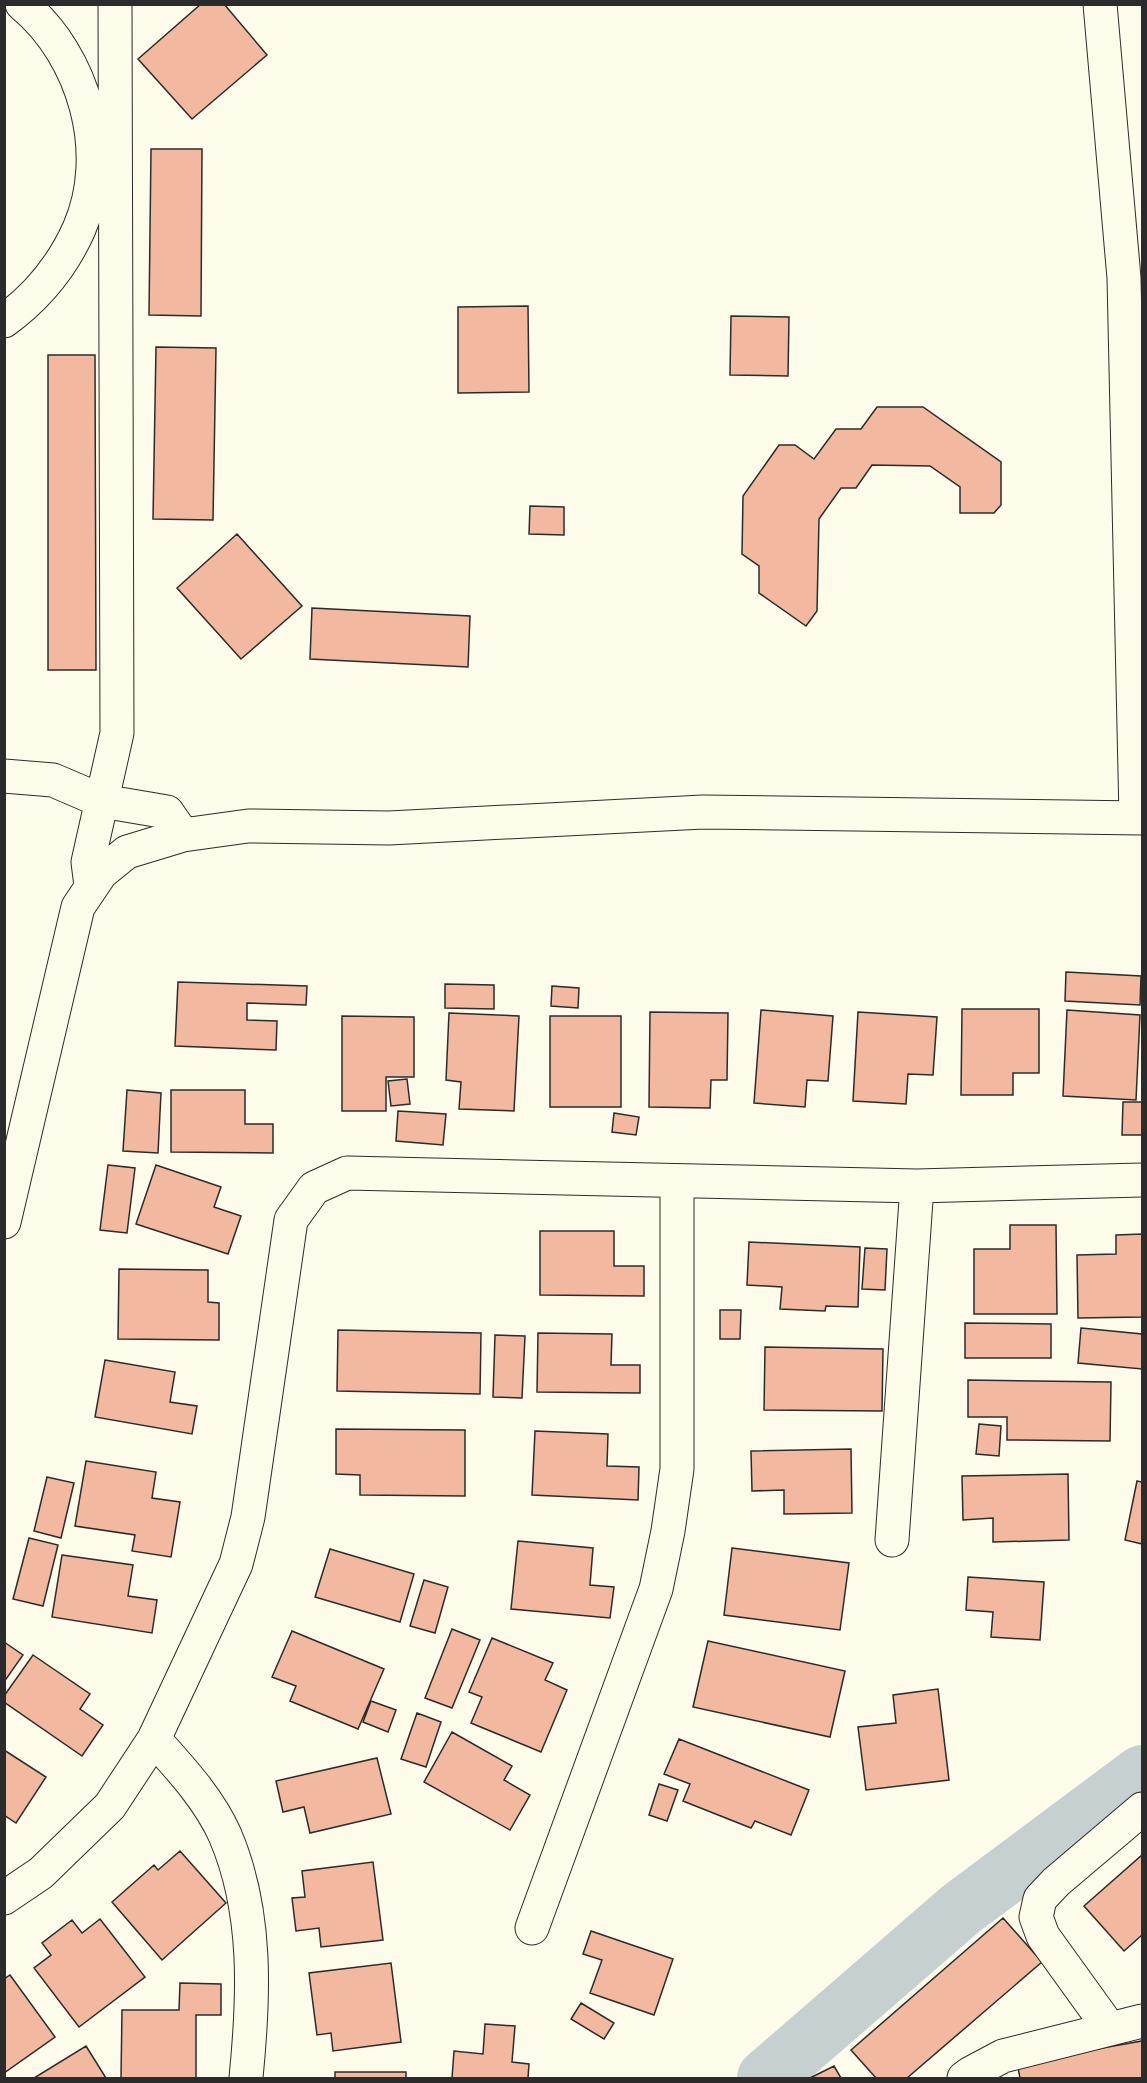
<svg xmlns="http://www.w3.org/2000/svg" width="1147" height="2083" font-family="Inter,sans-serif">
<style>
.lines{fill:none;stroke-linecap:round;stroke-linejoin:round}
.river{stroke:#c7d0d0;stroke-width:58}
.building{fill:#f2b8a0;stroke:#2b2b2b;stroke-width:1.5}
.minor-casing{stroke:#2b2b2b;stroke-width:35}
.minor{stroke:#fdfbea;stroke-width:33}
</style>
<rect width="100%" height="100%" fill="#fdfbea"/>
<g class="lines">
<!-- river -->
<path class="river" d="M766 2078 961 1909 1142 1774"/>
</g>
<!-- building -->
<path class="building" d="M201 4H224L267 55 192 119 138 59Z
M151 149H202L201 316 149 315Z
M528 306 529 392 458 393V307Z
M731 316 789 317 788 376 730 375Z
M156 347 216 348 213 520 153 519Z
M48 355H95L96 670H48Z
M877 407H923L1001 462V505L994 513H960V487L930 466 872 465 856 488H841L819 519 817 611 806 626 759 593V566L742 554 743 496 779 445H795L814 459 836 429H861Z
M530 506 564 507V535L529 534Z
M237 534 302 606 241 659 177 588Z
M312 608 470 616 468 667 310 659Z
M1066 972 1141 976 1140 1005 1065 1001Z
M178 982 307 986 306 1005 247 1003V1020L277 1021 276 1050 175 1046Z
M445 984 494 985V1009L445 1008Z
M552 986 579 988 578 1008 551 1006Z
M962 1009H1039V1073H1013V1095H961Z
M761 1010 833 1016 828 1081 807 1080 805 1107 754 1103Z
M1067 1010 1140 1015 1136 1100 1063 1096Z
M650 1012 728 1013 727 1080H711L710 1108 649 1107Z
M858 1012 937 1017 933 1075 908 1074 906 1104 853 1101Z
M449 1013 519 1016 514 1111 459 1109 461 1082 446 1080Z
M342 1016 414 1017V1077H386V1111H342Z
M550 1016H621V1107H550Z
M407 1079 410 1104 391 1106 388 1081Z
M127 1090 161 1093 158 1153 123 1151Z
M171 1090H245V1124H273V1153L171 1152Z
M1123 1102H1142V1135H1122Z
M398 1111 446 1114 443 1145 396 1141Z
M614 1113 639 1117 636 1135 612 1132Z
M108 1165 135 1168 127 1233 100 1230Z
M156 1165 221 1187 214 1207 241 1216 228 1254 136 1224Z
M1010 1225H1056L1057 1314H974V1249H1010Z
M540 1231H614V1266H644V1296L540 1295Z
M1142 1234V1317L1078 1318 1077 1255 1116 1254V1235Z
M749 1242 860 1247 858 1307 826 1306 825 1311 780 1309 782 1287 747 1285Z
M865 1248 887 1249 885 1290 862 1289Z
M119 1269 208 1270V1302L219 1303V1340L118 1339Z
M720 1310H741L740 1339H720Z
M965 1323 1051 1324V1358H965Z
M1081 1328 1142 1334V1369L1078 1363Z
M338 1330 481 1333 480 1394 337 1391Z
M538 1333 612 1334 611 1365H640V1393L537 1392Z
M495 1335 525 1336 522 1398 493 1397Z
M765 1347 883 1349 882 1411 764 1410Z
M105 1360 175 1372 170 1402 197 1406 192 1434 95 1417Z
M968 1380 1111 1382 1110 1441 1007 1440V1417H968Z
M979 1424 1001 1426 999 1456 976 1454Z
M336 1429 465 1430V1496L360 1495V1475L336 1474Z
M535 1431 608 1434 607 1466 639 1467 638 1500 532 1495Z
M851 1449 852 1513 784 1514V1490L752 1491 751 1451Z
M86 1461 156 1472 152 1498 180 1502 171 1557 132 1551 135 1535 75 1526Z
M1068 1474 1069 1540 993 1542V1518L963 1520 962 1476Z
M47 1477 74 1483 61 1538 34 1531Z
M1137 1481 1142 1482V1544L1125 1540Z
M29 1538 58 1545 43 1606 13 1599Z
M518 1541 593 1548 590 1585 614 1587 610 1618 511 1609Z
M732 1548 849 1563 840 1630 724 1615Z
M330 1549 414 1574 400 1622 315 1597Z
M62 1555 133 1565 128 1596 157 1600 152 1633 52 1617Z
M968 1577 1044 1582 1040 1640 991 1637 993 1612 966 1610Z
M424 1580 448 1587 435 1633 410 1626Z
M452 1629 480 1640 452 1708 425 1698Z
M292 1631 384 1669 358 1729 290 1701 296 1686 272 1677Z
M492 1638 553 1663 545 1680 567 1690 541 1752 471 1723 482 1697 469 1692Z
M708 1641 845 1671 830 1737 693 1707Z
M4 1642 23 1655 4 1682Z
M33 1655 90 1694 80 1709 103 1725 82 1756 4 1702V1696Z
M938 1689 949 1780 866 1790 858 1727 896 1723 893 1695Z
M371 1701 396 1710 388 1732 363 1722Z
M417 1713 441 1722 426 1767 401 1759Z
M452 1732 512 1766 504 1780 530 1795 510 1830 424 1782Z
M679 1739 809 1790 791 1835 755 1821 751 1828 683 1801 690 1784 664 1774Z
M4 1750 46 1777 16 1823 4 1815Z
M377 1758 391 1814 310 1833 304 1807 283 1812 276 1781Z
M659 1784 678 1790 667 1821 649 1815Z
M180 1851 226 1903 162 1960 112 1902 154 1865 158 1870Z
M1142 1855V1935L1124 1951 1084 1906Z
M373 1862 383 1940 321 1947 319 1928 296 1931 292 1898 305 1897 302 1871Z
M1003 1918 1042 1962 907 2078H876L851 2050Z
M100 1919 145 1977 79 2027 34 1968 51 1955 42 1943 72 1920 82 1933Z
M591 1931 673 1959 654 2015 590 1993 602 1960 583 1954Z
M391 1963 401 2042 333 2051 331 2033 317 2035 309 1973Z
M10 1975 55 2037 4 2073V1979Z
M180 1983 221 1984V2015H196V2078H121L122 2010H179Z
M581 2003 614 2023 604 2039 571 2019Z
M485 2024 515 2026 512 2062 529 2064 528 2078H452L454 2051 483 2054Z
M1142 2041V2078H1020L1017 2063Z
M86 2046 106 2078H34Z
M834 2066 841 2078H810Z
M335 2072H406V2078H335Z"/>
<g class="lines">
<defs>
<path id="minor" d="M1100 4 1124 278 1136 817
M4 321C37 297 62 267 79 229 112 154 85 56 22 4
M4 776 53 780 102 801 167 812 183 835
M91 886 88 862 117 733 115 4
M4 1222 78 907 101 873 127 852 183 835 248 826 389 828 703 812 1142 818
M892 1540 917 1186
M154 1739C180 1768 209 1799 225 1835 258 1912 254 1997 246 2078
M4 1898 41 1873 110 1806 154 1739 236 1564 248 1517 291 1220 314 1188 347 1173 917 1186 1142 1180
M532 1928 656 1589 668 1531 677 1469V1181
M1110 2029 1043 1936 1036 1917 1040 1899 1056 1882 1142 1809
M964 2078 971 2073 1003 2056 1142 2021"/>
</defs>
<!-- minor casing -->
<use href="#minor" class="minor-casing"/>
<!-- minor -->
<use href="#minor" class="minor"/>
</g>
<!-- border -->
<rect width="1147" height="2083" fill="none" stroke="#2b2b2b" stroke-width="12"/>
</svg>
